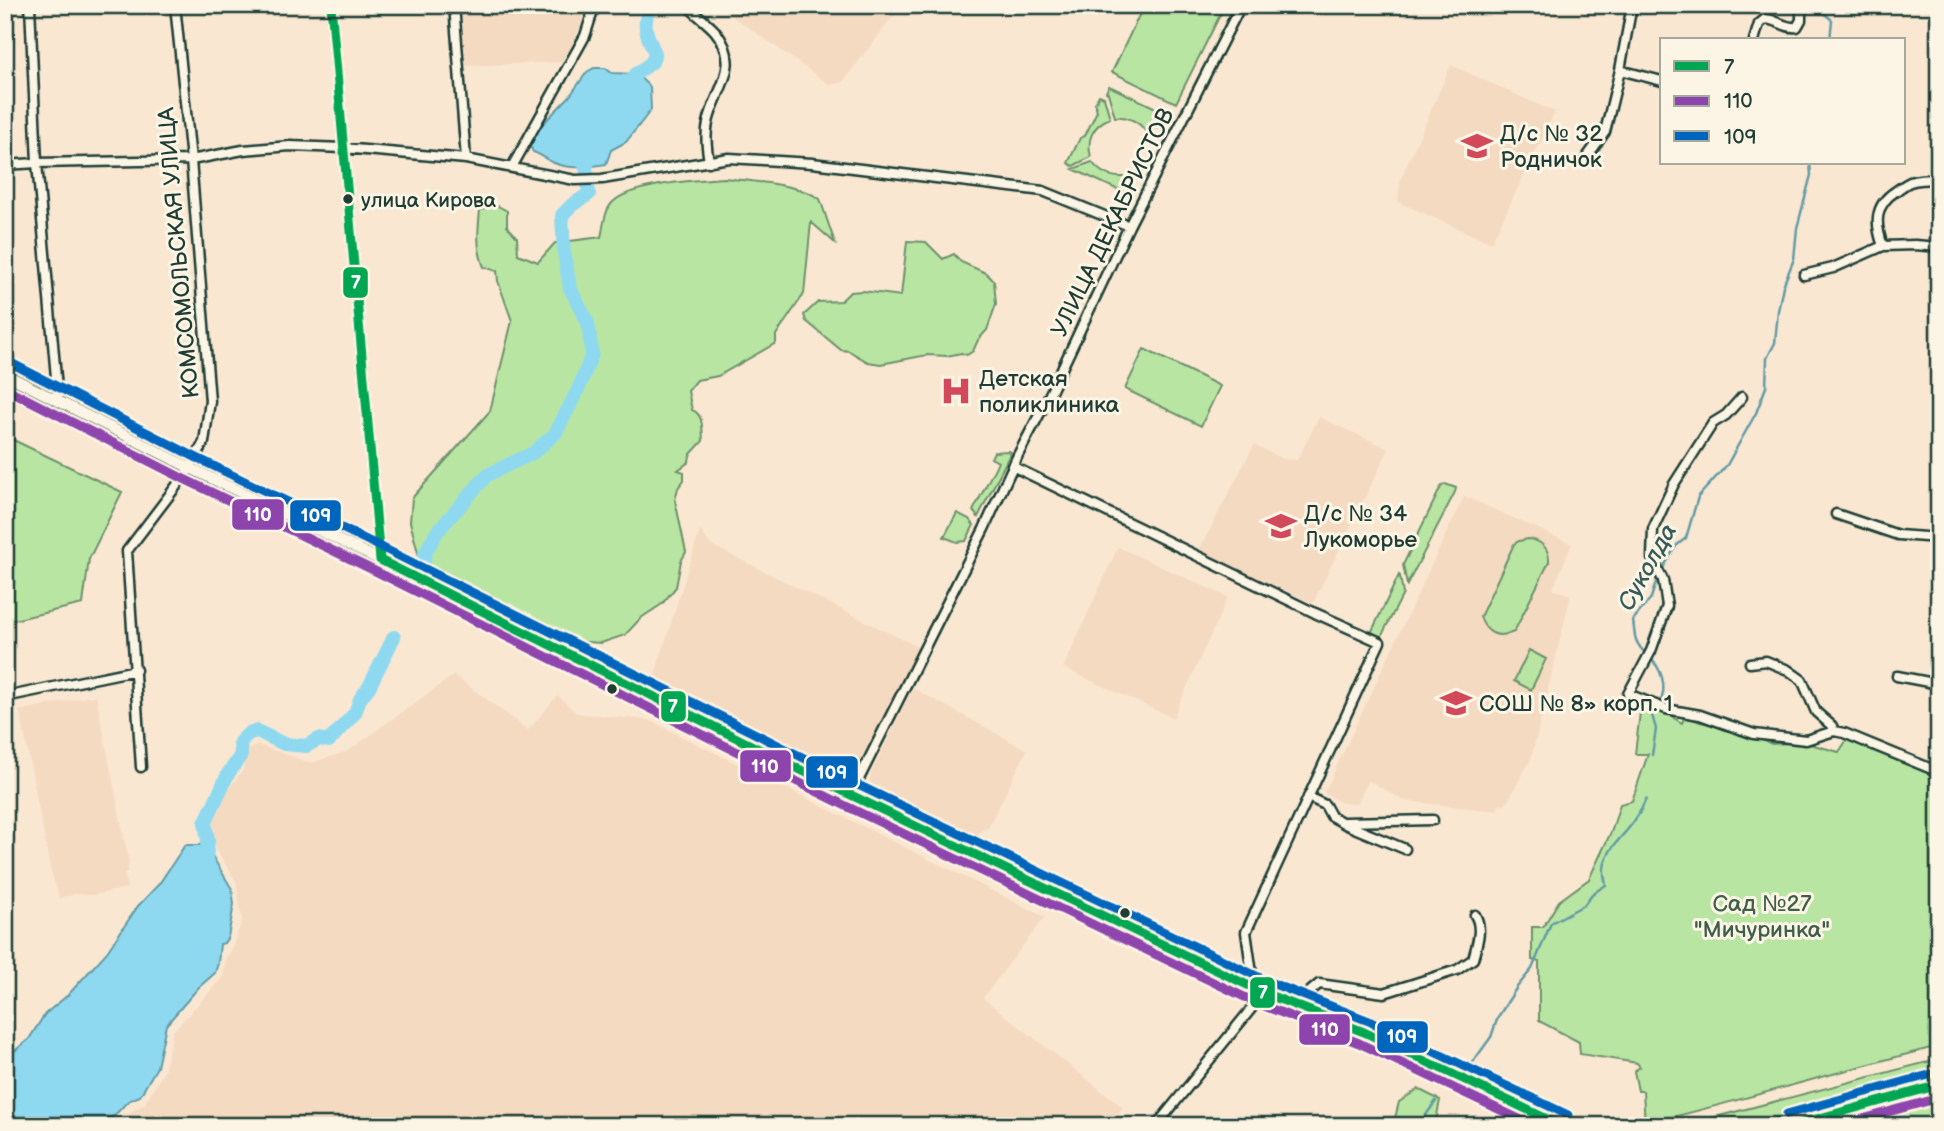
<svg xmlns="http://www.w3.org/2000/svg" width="1944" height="1131" font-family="'Balsamiq Sans',sans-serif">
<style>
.built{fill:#f5dac2}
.green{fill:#b9e5a3;stroke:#6c916c;stroke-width:2}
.water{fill:#8fd9f0;stroke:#629ba5;stroke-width:2}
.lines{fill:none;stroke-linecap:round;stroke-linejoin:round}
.stream{stroke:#629ba5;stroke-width:2.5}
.river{stroke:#8fd9f0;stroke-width:14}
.minor-casing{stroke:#1f3d34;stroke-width:13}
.major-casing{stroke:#1f3d34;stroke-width:16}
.minor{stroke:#fcf5e5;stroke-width:8}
.major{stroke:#fcf5e5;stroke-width:10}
.bus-1-casing{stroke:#fcf5e5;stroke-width:14}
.bus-2-casing{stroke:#fcf5e5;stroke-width:14}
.bus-3-casing{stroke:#fcf5e5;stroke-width:14}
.bus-1{stroke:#00a651;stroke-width:9}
.bus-2{stroke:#8e44ad;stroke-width:9}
.bus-3{stroke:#0065bd;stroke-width:9}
.bus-dot{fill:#1f3d34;stroke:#fcf5e5;stroke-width:2.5}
.labels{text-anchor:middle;stroke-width:6;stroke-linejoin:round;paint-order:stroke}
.bus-label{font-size:21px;fill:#1f3d34;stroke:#fcf5e5;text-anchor:start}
.poi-label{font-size:23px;fill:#1f3d34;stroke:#fcf5e5;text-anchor:start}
.street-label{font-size:23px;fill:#1f3d34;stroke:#fcf5e5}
.park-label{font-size:23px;fill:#3e5f4a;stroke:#fcf5e5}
.water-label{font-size:24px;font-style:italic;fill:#355c5a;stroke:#fcf5e5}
.line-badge{stroke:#fcf5e5;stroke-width:2.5}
.badge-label{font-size:19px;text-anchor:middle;font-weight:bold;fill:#fff}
</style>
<rect width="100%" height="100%" fill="#fae7d2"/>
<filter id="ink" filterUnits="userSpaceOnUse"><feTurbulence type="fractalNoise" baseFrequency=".0143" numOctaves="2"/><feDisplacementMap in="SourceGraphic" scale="14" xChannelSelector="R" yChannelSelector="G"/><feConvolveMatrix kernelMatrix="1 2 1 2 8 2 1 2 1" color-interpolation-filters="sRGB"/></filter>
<g filter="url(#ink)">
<!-- built -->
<path class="built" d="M461 5H590L565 62 465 66Z
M725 5H902L842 83 830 85 722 9Z
M1451 65 1555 112 1491 243 1398 202 1400 180Z
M1319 417 1389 449 1313 603 1199 550 1254 445 1284 459 1297 460Z
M1464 496 1572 544 1553 589 1571 595 1531 759 1506 804 1499 805 1497 811 1404 801 1368 780 1357 804 1342 803 1324 793Z
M700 530 711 545 920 648 847 787 651 687Z
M1118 547 1228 597 1173 718 1063 668Z
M454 675 528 730 558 695 576 713 649 720 1045 917 983 998 1123 1107 1108 1126H118L132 1111 145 1103 164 1071 173 1031 223 977 226 958 231 950 242 920 236 881 217 852 206 819 243 770 246 750 258 745 311 763 348 751Z
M913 688 1027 750 988 828 981 830 971 850 870 802 868 792 871 773Z
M96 695 129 862 127 872 124 873 127 888 94 895 75 894 59 898 50 868 21 716 18 711Z"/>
<!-- green -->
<path class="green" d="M1144 5H1225L1176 103 1112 72Z
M1109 86 1171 115 1168 122 1146 132C1139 121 1127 116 1115 117L1108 93 1106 92Z
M1099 95 1104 97 1110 118C1093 125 1086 139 1091 157L1073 166 1068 163 1080 138 1085 136 1097 111 1095 103Z
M1092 162C1100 173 1110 178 1124 177L1129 195 1073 169Z
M724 178C749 181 800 184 820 199L835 243 811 222 804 294 776 335V343L718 376 697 380 688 391 692 410C704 414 702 430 703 441L690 455 689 462 678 470 684 472V480L678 488 675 500 686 552 681 561 676 587 662 604 641 618 625 635 601 643 573 641 535 622 523 613 469 591 421 564 410 522 412 498 490 411 512 321 498 281 497 271 484 267C476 248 478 230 480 210L498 206 507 211V226L517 237 518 254 538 262 555 243 601 237C604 225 604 211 613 202 632 184 698 180 724 178Z
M907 241 926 242 943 259 954 254 961 262 986 273 994 281 996 304 987 330 978 340 973 351 967 355 961 353 947 356 927 355 881 364 868 362 849 351 841 350 806 321 804 315 818 302 841 301 850 292 863 291 901 296Z
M1144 349 1220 386 1201 426 1125 389Z
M5 436 122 492 89 559 83 604 5 622Z
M1008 451 1011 452 978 517 973 511 998 462 991 458 994 452Z
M1445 484 1456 488 1455 492 1407 585 1403 565 1441 487Z
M957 513 969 519 974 525 966 541 957 542 944 537Z
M1528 539C1540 540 1550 548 1549 562L1514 632C1498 639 1486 634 1480 617L1514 544 1519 541Z
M1399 575 1400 576 1403 594 1380 639 1370 635Z
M1529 650 1546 659 1531 690 1514 681Z
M1641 704 1675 715 1674 718 1682 723 1685 716 1700 722 1728 727 1772 744 1803 742 1839 752 1848 738 1939 777V1046C1846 1069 1754 1097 1661 1120L1662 1126H1645L1643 1091H1638L1634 1071 1640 1067 1637 1063 1580 1054 1579 1042 1539 1021V962L1532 960V927H1543L1559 901 1589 879 1612 830 1620 804 1632 801 1648 754H1635Z
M1939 1059V1077L1787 1116 1734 1126H1688V1124Z
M1418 1089 1440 1100 1435 1126H1393L1399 1102Z
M1939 1095V1126H1820Z"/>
<!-- water -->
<path class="water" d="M594 68H605L612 73 636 74 650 87 651 110 626 142 611 150 606 164C589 167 571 170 554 163 546 160 541 154 533 152L529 144V138L569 97 587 72Z
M208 840 211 854 232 889 234 904 228 937 224 943 220 944 218 963 215 973 198 988 166 1025 157 1067 140 1096 128 1101 114 1116 104 1121 100 1126H19L5 1110V1063L11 1054 29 1039 45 1014 68 995 107 952 138 906 159 884 185 845H199Z"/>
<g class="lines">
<!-- stream -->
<path class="stream" d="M1823 5 1820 10 1832 20 1830 40
M1652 755 1656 729 1651 712C1666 703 1666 682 1658 668 1653 658 1641 652 1637 642 1634 637 1634 627 1633 620L1651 598 1658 576 1676 546 1686 538 1698 497 1727 465 1756 413 1766 387 1767 358 1775 343 1778 311 1783 286 1794 259 1797 228 1811 175 1810 163
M1473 1062 1491 1037 1498 1017 1517 987 1532 969 1551 923 1584 905 1592 894 1606 885C1605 879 1603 873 1604 868 1606 852 1618 841 1628 829 1635 821 1642 809 1646 799
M1418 1126 1436 1101"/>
<!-- river -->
<path class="river" d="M628 90 636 74 652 62 655 53C646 34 642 26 650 5
M423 566 425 553 437 532 487 475 533 453 555 434 578 390 592 354 588 323 570 288 564 253 562 215 572 205 589 194 586 166 595 151
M206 859 208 840 205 823 228 774 241 755 240 742 249 733 257 731 284 744 306 746 319 739 329 741 355 713 360 699 369 687 394 637"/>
<defs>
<path id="minor" d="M30 5 37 163 58 400
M331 5 380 560
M454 5 466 159
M687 5C695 14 707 22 715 31 744 66 715 89 708 123 705 136 707 149 709 162
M1754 40 1759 24 1765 19C1776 19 1786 29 1797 27L1801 20V5
M1620 70 1662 81
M1587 157 1605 132 1620 70 1632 5
M5 165 37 163 191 160 243 150 290 146 343 148 466 159 575 180 602 179 729 158 812 163 1043 191 1129 226
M512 167 585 36 595 5
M1883 246C1875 224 1874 205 1896 191 1900 188 1906 184 1910 182 1919 179 1930 179 1939 179
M1804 275 1833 268 1883 246 1915 245 1939 247
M1742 397 1726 415 1713 423 1674 484 1653 529 1652 558 1663 580 1667 606 1651 651 1628 694 1666 709 1700 715 1754 734 1806 740 1834 731 1844 733 1939 772
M1012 466 1315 613 1380 642 1246 932 1254 987
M1836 514 1898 535 1939 538
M1750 663 1766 661 1788 670 1802 680 1816 712 1832 726 1834 731
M1897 676 1939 684
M5 697 136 670
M141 767 127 551 190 468 204 442 210 401 191 160 175 5
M851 795 984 529 1018 455 1049 396 1129 226 1241 5
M1308 797 1325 805 1331 816 1347 825 1405 849
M1345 822 1433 820
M1300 1008 1306 995 1319 984 1384 993 1457 970 1473 959C1477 944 1483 928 1475 915
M1156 1126 1264 993"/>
<path id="major" d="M5 374 190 468 380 560 851 795 1264 993 1364 1032 1563 1126
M1790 1126 1939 1085"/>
</defs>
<!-- minor casing -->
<use href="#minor" class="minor-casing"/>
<!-- major casing -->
<use href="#major" class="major-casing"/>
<!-- minor -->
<use href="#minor" class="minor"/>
<!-- major -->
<use href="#major" class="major"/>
<defs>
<path id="bus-1" d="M331 5 380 560
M380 560 851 795 1264 993 1364 1032 1562 1126
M1791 1126 1939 1085"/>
<path id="bus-2" d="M5 388 184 479 375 571 846 806 1259 1004 1359 1043 1534 1126
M1837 1126 1939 1098"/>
<path id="bus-3" d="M11 363 195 457 385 549 856 784 1269 982 1369 1021 1568 1115
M1787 1114 1936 1073"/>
</defs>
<!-- bus-1 casing -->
<use href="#bus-1" class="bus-1-casing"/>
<!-- bus-2 casing -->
<use href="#bus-2" class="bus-2-casing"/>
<!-- bus-3 casing -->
<use href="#bus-3" class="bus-3-casing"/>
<!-- bus-1 -->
<use href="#bus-1" class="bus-1"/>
<!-- bus-2 -->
<use href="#bus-2" class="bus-2"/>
<!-- bus-3 -->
<use href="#bus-3" class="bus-3"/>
</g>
</g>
<!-- icons -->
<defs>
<symbol id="school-bare" viewBox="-9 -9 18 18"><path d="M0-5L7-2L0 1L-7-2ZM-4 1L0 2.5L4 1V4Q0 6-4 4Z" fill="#d1495b" stroke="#fcf5e5" stroke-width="2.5" paint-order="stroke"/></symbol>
<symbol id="hospital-bare" viewBox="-9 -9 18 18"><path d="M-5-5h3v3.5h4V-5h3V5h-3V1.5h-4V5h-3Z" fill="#d1495b" stroke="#fcf5e5" stroke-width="2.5" paint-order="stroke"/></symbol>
</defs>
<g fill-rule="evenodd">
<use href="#school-bare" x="1455" y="124" width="44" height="44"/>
<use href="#hospital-bare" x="934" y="369" width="44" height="44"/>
<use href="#school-bare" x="1259" y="504" width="44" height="44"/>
<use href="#school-bare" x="1434" y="681" width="44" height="44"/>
</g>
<!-- markers -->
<g class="bus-dot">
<circle cx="348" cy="199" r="6"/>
<circle cx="612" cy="689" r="6"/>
<circle cx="1125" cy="913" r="6"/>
</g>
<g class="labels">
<!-- bus labels -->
<g class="bus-label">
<text x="361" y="207">улица Кирова</text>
</g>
<!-- poi labels -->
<g class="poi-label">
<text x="1500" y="141">Д/с № 32<tspan x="1500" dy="26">Родничок</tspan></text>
<text x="979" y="386">Детская<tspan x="979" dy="26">поликлиника</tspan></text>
<text x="1304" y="521">Д/с № 34<tspan x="1304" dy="26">Лукоморье</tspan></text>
<text x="1479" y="711">СОШ № 8» корп. 1</text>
</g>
<!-- street labels -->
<g class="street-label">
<text transform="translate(1112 222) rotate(-64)" y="8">УЛИЦА ДЕКАБРИСТОВ</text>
<text transform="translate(178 253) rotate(-95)" y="8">КОМСОМОЛЬСКАЯ УЛИЦА</text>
</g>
<!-- park labels -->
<g class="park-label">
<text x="1762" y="911">Сад №27<tspan x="1762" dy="26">"Мичуринка"</tspan></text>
</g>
<!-- water labels -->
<g class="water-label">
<text transform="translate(1647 567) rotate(-61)" y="8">Суколда</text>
</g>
</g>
<g class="line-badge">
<rect x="342" y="266" width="27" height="33" rx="7" fill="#00a651"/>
<rect x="231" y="498" width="54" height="33" rx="7" fill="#8e44ad"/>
<rect x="289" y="499" width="53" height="33" rx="7" fill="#0065bd"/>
<rect x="660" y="690" width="27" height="33" rx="7" fill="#00a651"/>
<rect x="739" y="749" width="53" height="34" rx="7" fill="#8e44ad"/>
<rect x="805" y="755" width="54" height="34" rx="7" fill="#0065bd"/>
<rect x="1249" y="976" width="27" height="33" rx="7" fill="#00a651"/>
<rect x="1298" y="1013" width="53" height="33" rx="7" fill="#8e44ad"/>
<rect x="1376" y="1020" width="53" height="34" rx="7" fill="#0065bd"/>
</g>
<g class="badge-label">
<text x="356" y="289">7</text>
<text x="258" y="521">110</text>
<text x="316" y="522">109</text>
<text x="673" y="713">7</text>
<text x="765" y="773">110</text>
<text x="832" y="779">109</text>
<text x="1263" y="999">7</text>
<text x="1325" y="1036">110</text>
<text x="1402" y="1043">109</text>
</g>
<!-- margin -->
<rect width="1944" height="1131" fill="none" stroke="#fcf5e5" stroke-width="28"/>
<rect x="14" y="14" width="1916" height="1103" fill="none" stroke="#1f3d34" stroke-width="2.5" filter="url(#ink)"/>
<!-- legend -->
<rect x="1660" y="38" width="245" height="126" fill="#fcf5e5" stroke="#a4ab9e" stroke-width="2"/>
<rect x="1674" y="61" width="35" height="10" fill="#00a651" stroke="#a4ab9e" stroke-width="2"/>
<text x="1724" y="74" font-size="21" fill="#1f3d34">7</text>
<rect x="1674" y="96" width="35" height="10" fill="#8e44ad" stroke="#a4ab9e" stroke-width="2"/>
<text x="1724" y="108" font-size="21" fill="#1f3d34">110</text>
<rect x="1674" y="131" width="35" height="10" fill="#0065bd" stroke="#a4ab9e" stroke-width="2"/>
<text x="1724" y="144" font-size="21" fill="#1f3d34">109</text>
</svg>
